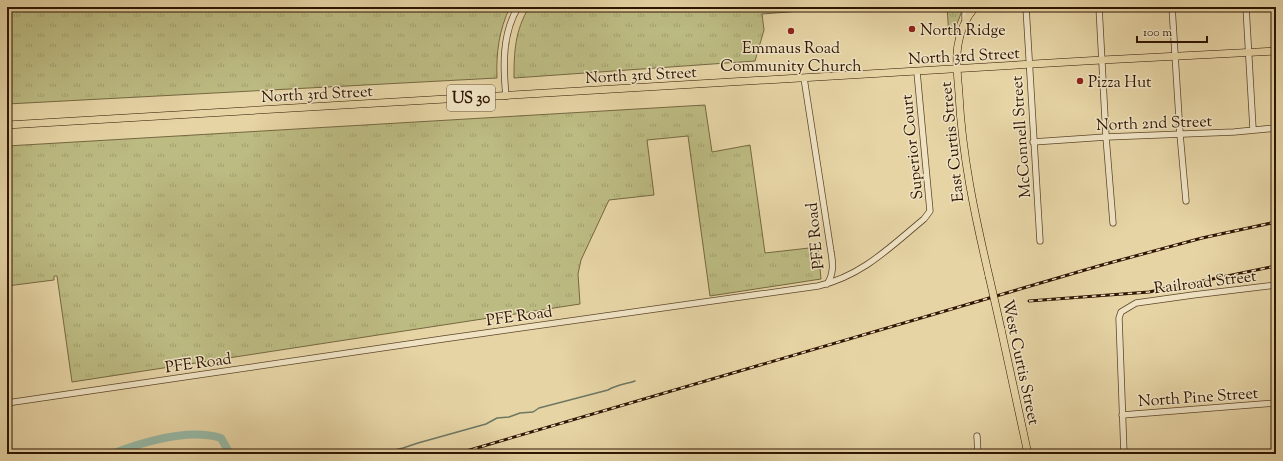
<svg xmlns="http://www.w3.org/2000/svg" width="1283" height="461" font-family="'Sorts Mill Goudy',serif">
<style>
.grass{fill:url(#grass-tufts);stroke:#766841}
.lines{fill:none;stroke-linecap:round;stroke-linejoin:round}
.stream{stroke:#6d7762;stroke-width:1.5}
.river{stroke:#96b8a4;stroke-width:8}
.minor-casing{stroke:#5d4529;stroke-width:7}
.major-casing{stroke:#2f1500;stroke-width:8}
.minor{stroke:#efe3c4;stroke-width:5.5}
.major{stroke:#e6d4a5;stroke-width:7}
.rail-casing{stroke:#2f1500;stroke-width:3}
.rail{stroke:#efe3c4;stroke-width:1.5;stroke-dasharray:4.5;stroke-linecap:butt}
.major-bridge-casing{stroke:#2f1500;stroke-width:8;stroke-linecap:butt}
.major-bridge{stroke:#e6d4a5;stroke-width:7}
.poi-dot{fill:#8f2418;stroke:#efe3c4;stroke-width:1.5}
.labels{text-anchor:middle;stroke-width:3;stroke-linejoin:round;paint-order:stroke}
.shield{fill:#efe3c4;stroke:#69533b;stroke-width:1}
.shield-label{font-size:15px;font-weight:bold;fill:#2f1500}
.poi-label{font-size:16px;fill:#2f1500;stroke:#efe3c4;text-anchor:start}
.street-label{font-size:16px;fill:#2f1500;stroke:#efe3c4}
</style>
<defs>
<pattern id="grass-tufts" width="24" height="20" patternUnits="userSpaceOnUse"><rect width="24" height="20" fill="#bcbb82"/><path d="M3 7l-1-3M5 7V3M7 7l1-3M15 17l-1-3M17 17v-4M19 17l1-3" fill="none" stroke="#a2a06e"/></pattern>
</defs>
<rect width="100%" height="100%" fill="#e6d4a5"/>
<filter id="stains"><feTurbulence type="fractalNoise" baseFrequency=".005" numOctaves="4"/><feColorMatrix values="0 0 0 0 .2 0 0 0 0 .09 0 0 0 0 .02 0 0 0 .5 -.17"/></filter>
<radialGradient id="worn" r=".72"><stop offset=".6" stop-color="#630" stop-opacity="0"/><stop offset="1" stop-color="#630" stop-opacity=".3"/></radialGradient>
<!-- grass -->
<path class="grass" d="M7 7H510C499 30 496 53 497 78L7 104Z
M529 7H827V9L762 14 764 30 755 61 514 78C514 51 515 31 529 7Z
M947 7H961L962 11 953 34 949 36Z
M705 105 712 152 750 145 765 253 818 247 821 279 710 296 688 136 647 140 654 195 609 200 581 260 578 274 580 304 72 382 57 276H54V280L7 286V146Z"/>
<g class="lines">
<!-- stream -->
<path class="stream" d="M379 454 403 448 418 443 486 424 497 418 509 417 520 413 533 412 539 408 608 390C616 385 626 384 635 381"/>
<!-- river -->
<path class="river" d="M112 454C143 442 188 428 221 438L230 454
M309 454 312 453 321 454"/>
<defs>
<path id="minor" d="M1026 7 1040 241
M1099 7 1106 137 1113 223
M1172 7 1180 134 1186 201
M1246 7 1253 129
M965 21V7
M804 78 831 252C833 263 834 274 827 284
M506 96C503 66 502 34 518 7
M1033 142 1106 137 1234 132 1276 128
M7 403 443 339 818 286C862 276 890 247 924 219L930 211 917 72
M1122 415 1276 403
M977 436 978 454
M1124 454 1119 318 1121 312 1136 303 1193 295 1276 285"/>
<path id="major" d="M975 7C966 18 960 31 958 45 955 61 958 78 959 94 962 156 975 216 989 276
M7 125 1102 60 1276 51
M1001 329 1028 454"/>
</defs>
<!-- minor casing -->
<use href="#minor" class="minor-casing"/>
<!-- major casing -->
<use href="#major" class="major-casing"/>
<!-- minor -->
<use href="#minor" class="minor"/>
<!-- major -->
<use href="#major" class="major"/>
<defs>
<path id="rail" d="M1029 301 1149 292 1276 266
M456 454 1102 265 1202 238 1276 222"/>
</defs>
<!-- rail casing -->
<use href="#rail" class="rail-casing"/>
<!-- rail -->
<use href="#rail" class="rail"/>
<defs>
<path id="major-bridge" d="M989 276 1001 329"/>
</defs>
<!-- major-bridge casing -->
<use href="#major-bridge" class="major-bridge-casing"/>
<!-- major-bridge -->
<use href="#major-bridge" class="major-bridge"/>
</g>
<!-- markers -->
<g class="poi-dot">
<circle cx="912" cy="29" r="4"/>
<circle cx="791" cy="31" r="4"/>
<circle cx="1080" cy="81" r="4"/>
</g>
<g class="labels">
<!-- shield labels -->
<rect class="shield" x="447" y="85" width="48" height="26" rx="3"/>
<g class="shield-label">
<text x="471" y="103">US 30</text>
</g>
<!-- poi labels -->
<g class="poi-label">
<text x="920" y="35">North Ridge</text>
<text x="791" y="53" text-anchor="middle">Emmaus Road<tspan x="791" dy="18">Community Church</tspan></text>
<text x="1088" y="87">Pizza Hut</text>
</g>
<!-- street labels -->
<g class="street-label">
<text transform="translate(964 55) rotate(-3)" y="6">North 3rd Street</text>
<text transform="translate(641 74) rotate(-3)" y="6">North 3rd Street</text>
<text transform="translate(317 93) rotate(-3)" y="6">North 3rd Street</text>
<text transform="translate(1154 122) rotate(-2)" y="6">North 2nd Street</text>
<text transform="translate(1020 137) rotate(-94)" y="6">McConnell Street</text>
<text transform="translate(951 142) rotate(-96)" y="6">East Curtis Street</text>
<text transform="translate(911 147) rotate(-96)" y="6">Superior Court</text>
<text transform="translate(814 236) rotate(-96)" y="6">PFE Road</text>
<text transform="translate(1205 281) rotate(-7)" y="6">Railroad Street</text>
<text transform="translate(519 315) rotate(-8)" y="6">PFE Road</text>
<text transform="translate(198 362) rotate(-8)" y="6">PFE Road</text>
<text transform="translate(1022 362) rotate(78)" y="6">West Curtis Street</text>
<text transform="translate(1198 396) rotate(-4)" y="6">North Pine Street</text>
</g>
</g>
<!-- margin -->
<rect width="1283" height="461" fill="none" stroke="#e6d4a5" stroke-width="24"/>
<rect x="8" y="8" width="1267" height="445" fill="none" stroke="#2f1500" stroke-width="2"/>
<rect x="12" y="12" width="1259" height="437" fill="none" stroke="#2f1500"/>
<!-- scale -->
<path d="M1137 36v6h70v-6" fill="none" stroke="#2f1500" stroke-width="2"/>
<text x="1143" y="36" font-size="12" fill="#2f1500" stroke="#efe3c4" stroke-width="3" paint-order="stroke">100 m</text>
<rect width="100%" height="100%" filter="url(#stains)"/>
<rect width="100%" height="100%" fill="url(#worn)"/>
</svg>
